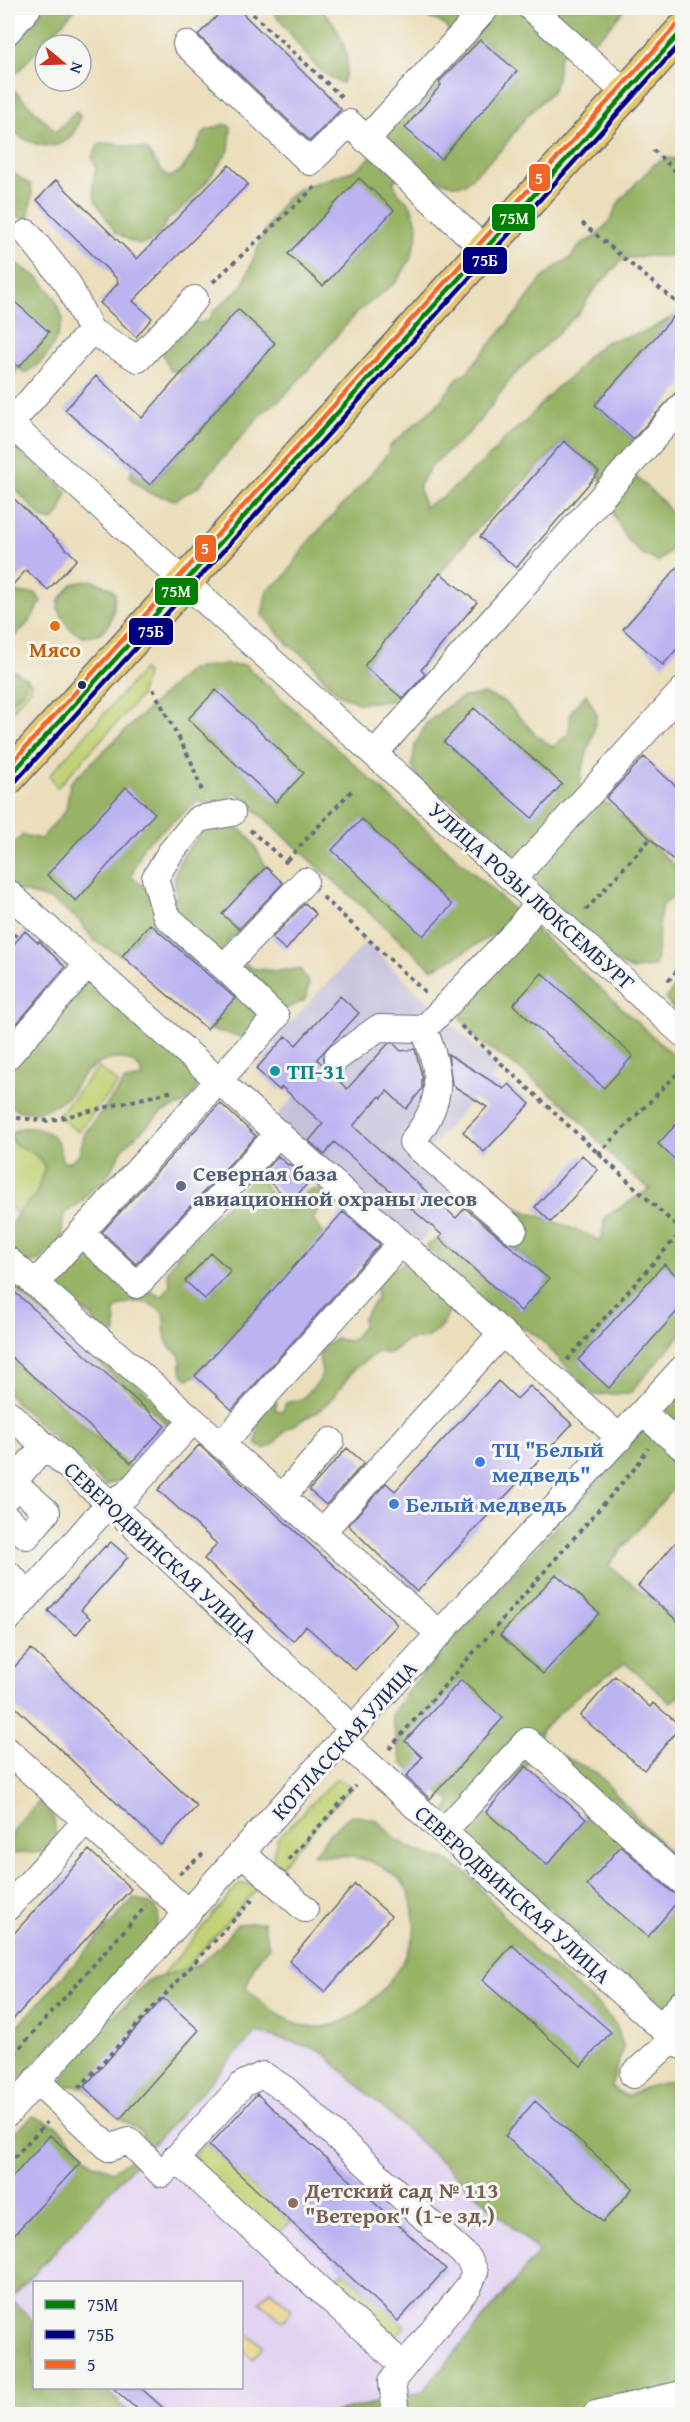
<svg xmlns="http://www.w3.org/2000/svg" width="690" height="2422" font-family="'Gentium Book Plus',serif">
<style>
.built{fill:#e3d3f2}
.industrial{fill:#c6c0da}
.green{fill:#c1d174;stroke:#6e8069;stroke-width:1.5}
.forest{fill:#98b366;stroke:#5a7162;stroke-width:1.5}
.sand{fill:#eeda9e;stroke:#84847e;stroke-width:1.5}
.building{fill:#bcb3f1}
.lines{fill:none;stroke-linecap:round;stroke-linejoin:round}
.minor-casing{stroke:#646c7f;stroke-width:28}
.major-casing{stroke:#646c7f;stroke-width:36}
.path{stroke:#646c7f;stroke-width:4;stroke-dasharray:4.5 4.5;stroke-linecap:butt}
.minor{stroke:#fff;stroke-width:26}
.major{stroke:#e9c769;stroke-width:33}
.bus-1-casing{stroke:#f6f6f2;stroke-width:9}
.bus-2-casing{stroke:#f6f6f2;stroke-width:9}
.bus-3-casing{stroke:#f6f6f2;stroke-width:9}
.bus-1{stroke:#008000;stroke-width:4.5}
.bus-2{stroke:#000080;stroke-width:4.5}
.bus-3{stroke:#f26522;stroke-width:4.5}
.food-dot{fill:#e8710a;stroke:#f6f6f2;stroke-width:2}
.bus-dot{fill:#1b2f5e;stroke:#f6f6f2;stroke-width:2}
.culture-dot{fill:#0f9aa8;stroke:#f6f6f2;stroke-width:2}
.service-dot{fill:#5c6f8a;stroke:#f6f6f2;stroke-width:2}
.shop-dot{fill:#3f7fe0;stroke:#f6f6f2;stroke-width:2}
.education-dot{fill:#8d6e63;stroke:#f6f6f2;stroke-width:2}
.labels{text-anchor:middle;stroke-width:6;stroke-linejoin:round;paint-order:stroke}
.food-label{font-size:22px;font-weight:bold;fill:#c56008;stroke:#f6f6f2}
.street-label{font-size:22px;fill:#1b2f5e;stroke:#f6f6f2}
.culture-label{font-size:22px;font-weight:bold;fill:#0d838f;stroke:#f6f6f2;text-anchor:start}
.service-label{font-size:22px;font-weight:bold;fill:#4e5e75;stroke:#f6f6f2;text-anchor:start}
.shop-label{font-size:22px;font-weight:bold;fill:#366cbe;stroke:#f6f6f2;text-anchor:start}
.education-label{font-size:22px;font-weight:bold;fill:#785e54;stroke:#f6f6f2;text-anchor:start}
.line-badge{stroke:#f6f6f2;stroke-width:2}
.badge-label{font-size:16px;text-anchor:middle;font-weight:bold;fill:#fff}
</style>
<rect width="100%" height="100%" fill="#f6f6f2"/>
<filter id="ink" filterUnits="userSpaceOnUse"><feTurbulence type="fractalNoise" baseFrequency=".0167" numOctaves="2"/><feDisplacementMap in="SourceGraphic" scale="12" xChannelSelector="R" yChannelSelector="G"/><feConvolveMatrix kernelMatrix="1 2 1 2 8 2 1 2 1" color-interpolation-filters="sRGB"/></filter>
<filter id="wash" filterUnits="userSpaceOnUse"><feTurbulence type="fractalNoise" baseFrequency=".008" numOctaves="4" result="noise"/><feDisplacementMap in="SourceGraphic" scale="24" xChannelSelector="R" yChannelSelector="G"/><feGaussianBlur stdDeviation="1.35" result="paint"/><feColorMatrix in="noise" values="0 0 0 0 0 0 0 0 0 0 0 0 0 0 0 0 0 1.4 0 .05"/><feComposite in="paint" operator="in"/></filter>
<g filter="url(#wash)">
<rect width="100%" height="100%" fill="#ebdebb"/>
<!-- built -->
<path class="built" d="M256 2032 320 2049 539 2252 422 2392 327 2414H132L104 2388H242V2282H34V2322L10 2299Z"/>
<!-- industrial -->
<path class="industrial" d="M366 942 499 1070 417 1162 459 1199 416 1247 274 1119 312 1078 272 1042Z"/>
<!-- green -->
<path class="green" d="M143 670 146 673 140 697 57 788 50 775Z
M26 678 31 683 29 691 8 716V703C17 697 26 691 26 678Z
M98 1067 118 1083 78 1132 58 1116Z
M10 1136 13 1143 36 1155 45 1167 36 1195 18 1213 8 1205V1137Z
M336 1779 352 1786 278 1869 272 1863 277 1839Z
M239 1884 261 1885 184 1970 160 1978Z
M205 2142 291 2222 275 2237 191 2159Z
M343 2271 405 2326 391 2342 329 2288Z"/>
<!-- forest -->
<path class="forest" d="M44 8H76L8 82V51Z
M269 8H320C339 25 355 58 342 83 310 72 292 30 269 8Z
M400 8H625C616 20 605 34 592 41 578 47 570 46 559 57L557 79 553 90 525 118 503 148 465 184 453 185 430 177 409 166 393 182 397 191 411 206 418 226 417 237 410 260 397 281 378 297 357 312 308 370 283 397 262 413 198 487 175 500 149 493 130 478 132 469 151 485 275 343 238 309 181 373 170 370 162 352 190 322 200 323 209 320 213 312 242 286 266 229 286 198 300 188 355 170 369 159 449 38 447 27 438 21Z
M8 84 56 132 76 111 80 117C70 158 32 150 8 127Z
M224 124 231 127 229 150 208 180 189 202 168 220 159 234 149 242 140 244 129 240 115 232 95 200 93 184 96 168 92 157 99 144C106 141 138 148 147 150 154 159 159 171 169 177 186 173 196 145 205 131Z
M669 158 682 160V246L668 256H645L623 259 592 292 580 312 512 377 483 417 468 434 432 465 419 485 424 507 443 497 492 454 506 437 525 422 556 388 573 375 587 357 605 342 645 332 675 316 595 405 634 440 633 474 665 504 677 524 675 546 658 562 639 552 625 536 604 497 599 472 564 441 474 532 364 666 405 700 358 703 339 694 324 680 311 661 289 645 262 615 267 590 284 578 308 542 367 479 388 453 390 446 436 406 459 377 465 374 519 310 541 280 558 265 569 259 582 243 594 238 610 221 619 202 638 181 656 163Z
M8 159 14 174 31 185 32 195 28 220 13 215 8 200Z
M8 229 11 231 16 241 12 251V261L40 279 55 298 63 319C56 343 48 362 24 373L18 367 14 376 8 379Z
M8 433 67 492 60 513 52 521 42 518 8 481Z
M91 580 110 588 115 593C113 616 112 636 82 637L69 628 58 608 59 600 72 584Z
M8 590 12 593H36L41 602 29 622 8 643Z
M216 665H245L682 1063V1333L630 1393 594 1395C575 1377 558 1357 540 1339 531 1330 518 1327 508 1320 477 1300 451 1272 426 1246L439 1238 521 1311 549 1279 484 1222 495 1200C531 1214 567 1224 601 1241L605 1217 650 1189 623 1168 569 1108 510 1062 480 1042 460 1018 505 928C480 941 458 958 432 969L235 792 218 806 198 801 144 845 131 876 151 893 177 899C168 863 185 854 206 828 248 824 247 832 266 867L223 913 239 929 236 935 227 941 250 968 277 971 300 969 309 983 305 1000 255 1023 243 1037 207 1029 235 997 150 924 122 956 94 941 79 920 51 900 17 890 8 883V849L23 835 41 839 66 810 70 783 189 670Z
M12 670 26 678C26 692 18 696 8 703V673Z
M485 694 505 702 535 734 553 747 569 733 571 711 586 694 597 714 593 734 581 773 580 795 609 804 682 873V892L662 905C657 927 660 945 655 966L633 970 613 961 521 869 491 832 474 819 458 804 423 786 412 767 415 745 426 724 445 708 463 697Z
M682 973V1019L666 1000Z
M89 980 184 1064 198 1084 193 1095 183 1104 162 1112 124 1147 103 1184 90 1191 82 1201 64 1214 62 1226 63 1238 38 1262 26 1263 11 1250 8 1230 18 1213 36 1195 45 1167 36 1155 13 1143 10 1136 14 1131C26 1124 52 1129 58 1143 61 1149 60 1156 63 1162H70L79 1154 85 1133 125 1081 142 1078V1071C126 1050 98 1059 82 1076 76 1082 73 1093 66 1098 49 1111 25 1119 8 1104V1075L10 1066Z
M258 1173 263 1176C265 1199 278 1195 289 1210L299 1203 306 1192 323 1188C329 1199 318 1209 313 1219L324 1234 195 1376 188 1379C177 1373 183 1367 180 1357 179 1351 174 1352 170 1347 163 1338 165 1324 164 1313 150 1301 129 1297 115 1310L116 1333 109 1334 97 1328 92 1316 76 1307 57 1289 56 1276 76 1247 159 1296 164 1295 170 1284 167 1272 179 1253Z
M405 1262 423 1275 433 1290 448 1295C455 1309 441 1331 426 1338 420 1340 412 1338 407 1341 394 1347 393 1357 378 1352L355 1368 334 1396 320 1410 285 1430 273 1445 264 1449 256 1444C256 1428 260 1416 268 1403L277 1402 275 1410 283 1411 286 1403 302 1399 320 1380 322 1372 319 1355 322 1348 336 1339 351 1341 363 1326V1318L377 1298 376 1289 390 1268 398 1267Z
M8 1264 176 1421 130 1478 116 1481 106 1486 8 1395V1357L131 1467 168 1425 8 1282Z
M682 1376V1434L677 1429 664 1405Z
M644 1429 682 1458V1478L608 1565 680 1623 682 1621V1695L670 1702 625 1663 576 1697 542 1730 526 1766 547 1864 586 1819 563 1756 597 1773 682 1867V2035L548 1906 521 1898 441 1820 451 1802 402 1763 391 1715 412 1686Z
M43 1798 54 1819 56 1837 45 1852 8 1854C7 1829 27 1815 43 1798Z
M351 1815 377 1820 395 1839 419 1852 446 1860 468 1874 537 1954 599 2006 617 2026 623 2048 611 2087 627 2097 644 2088 669 2081 682 2086V2414H327L422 2392 539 2252 320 2050 256 2032 11 2299 34 2322V2388H104L132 2414H8V2138L33 2116 57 2126 94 2164 113 2171 131 2158 143 2133 120 2119 84 2087 60 2085 72 2063 90 2044 106 2021 129 2002 147 1981 198 1965 219 1947 237 1924 263 1922 269 1946 254 1965 246 1988C265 2006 288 2026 317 2027 356 2029 402 1974 413 1939 417 1928 412 1896 405 1886 397 1874 376 1863 363 1859 348 1855 328 1857 313 1855L330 1833Z
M134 1898C156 1906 164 1907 155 1932L8 2092V2037Z"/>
<!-- sand -->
<path class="sand" d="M270 2290 292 2309 283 2322 260 2302Z
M242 2331 263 2345 253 2359 242 2349Z"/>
<g id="blocks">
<!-- building -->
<path class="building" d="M225 8H237L341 109 310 141 198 35Z
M480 40 517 71 441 159 405 128 441 85 439 82Z
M229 165 248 184 133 301 152 318 136 337 100 303 118 283 117 279 37 200 56 180 137 259Z
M359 178 394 210 323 286 288 254Z
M8 296 49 332 19 367 8 357Z
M682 307V386L633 439 595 405Z
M238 309 275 343 150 485 65 410 96 376 142 418Z
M564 441 599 472 516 568 480 537Z
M8 493 77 559 48 590 26 570 8 590Z
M682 562V643L663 665 623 629Z
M440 573 477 602 421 670 425 674 403 699 364 666Z
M216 690 304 773 276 802 188 719Z
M474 708 562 784 532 818 444 742Z
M644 757 682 792V868L606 798Z
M126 787 155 813 76 901 47 875Z
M362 819 452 905 423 936 332 850Z
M266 867 283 883 239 929 222 914Z
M305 903 316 914 286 950 272 938Z
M150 924 235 998 207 1029 122 956Z
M25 931 38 943 39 941 65 967 8 1034V951Z
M542 973 633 1056 604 1088 513 1005Z
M340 996 359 1013 317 1059 347 1089 389 1043H393L401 1051 415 1049 422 1076V1089L406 1109 387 1091 382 1098 380 1096 353 1126 456 1218 465 1208 549 1279 521 1311 439 1238 442 1235 334 1142 325 1155 309 1141 323 1124 282 1087 279 1090 256 1069 286 1036 296 1045Z
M448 1054 504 1089 509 1084 530 1104 484 1152 463 1132 487 1107 452 1085Z
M220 1103 256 1136 136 1264 102 1232Z
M682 1118V1166L658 1144Z
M582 1155 598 1170 551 1222 535 1207Z
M278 1156 288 1165 290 1164 308 1183 291 1202 261 1174Z
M343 1212 380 1244 232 1410 195 1376Z
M211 1253 231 1271 205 1299 185 1281Z
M664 1264 682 1281V1306L609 1388 578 1360Z
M8 1286 165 1426 131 1463 8 1354Z
M498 1381 517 1399 530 1386 572 1424 417 1592 348 1525 386 1483 395 1491Z
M199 1445 392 1618 397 1625 355 1670 306 1626 293 1641 204 1559 217 1544 158 1490Z
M347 1448 364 1463 326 1505 309 1490Z
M682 1535V1625L638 1586Z
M111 1542 128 1557 81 1610 90 1618 76 1635 48 1611 105 1546 106 1547Z
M556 1574 599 1613 543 1674 500 1635Z
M31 1649 197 1806 161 1845 8 1700V1674Z
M615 1676 650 1707 653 1703 681 1726 644 1770 580 1716Z
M461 1680 503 1718 430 1799 406 1777 422 1757 405 1741Z
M526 1766 586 1819 547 1865 486 1812Z
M621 1846 672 1892 682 1896 648 1937 587 1885Z
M89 1850 131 1889 8 2025V1940Z
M355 1884 391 1916 325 1992 289 1961Z
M512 1945 611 2032 581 2066 482 1980Z
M163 1998 199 2030 120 2119 84 2087Z
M257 2094 446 2269 398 2321 209 2146Z
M535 2101 633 2188 603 2222 505 2136Z
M50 2135 80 2163 8 2241V2182Z
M113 2388H141L171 2415H148L132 2405Z"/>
</g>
</g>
<g filter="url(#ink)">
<use href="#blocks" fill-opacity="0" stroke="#646c7f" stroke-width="1.5"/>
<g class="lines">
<defs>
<path id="minor" d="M531 8 627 94
M8 31 28 8
M186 44 310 162 349 123 485 250
M366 140 486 8
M27 233 68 284 91 331 138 359 195 299
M8 422 682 1033
M10 424 91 331
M375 753 682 406
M513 879 682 691
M8 893 620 1438
M224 967 166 916 155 878 170 853 198 819 232 813
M424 1029C442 1077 445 1100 412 1142L514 1230
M8 1056 88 964
M337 1058 378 1028 424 1029 516 932 539 902
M81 1233 137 1285 279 1133
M8 1260 440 1634
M35 1284 276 1017 224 967 305 881
M8 1413 109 1503 340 1717
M643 1413 682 1447
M221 1445 401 1243
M8 1496 13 1482 45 1445
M282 1497 331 1441
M8 1519 27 1536 47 1512 13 1482
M322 1532 502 1333
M8 1574 29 1594
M8 1619 109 1503 126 1495 193 1420
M343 1741 682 2046
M8 1751 188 1913
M444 1831 527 1741 682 1881
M242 1853 305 1909
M8 1907 86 1821
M661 2027 682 2003
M633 2075 674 2038
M36 2080 109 2148 129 2141 162 2174 243 2084 263 2075 285 2089 469 2259 475 2272 469 2286 392 2381 396 2414
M8 2113 354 1727 682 1369
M175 2158 403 2365
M596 2414 682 2394"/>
<path id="major" d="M8 778 682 31"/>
</defs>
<!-- minor casing -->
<use href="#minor" class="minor-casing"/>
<!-- major casing -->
<use href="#major" class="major-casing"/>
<!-- path -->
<path class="path" d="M246 8 344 99
M678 122 682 123
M653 150 682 177
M582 223 682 307
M213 282 315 187
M153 689 191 761 203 794
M250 830 287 863
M287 860 354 788
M323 897 425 992
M586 910 649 840
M8 943 16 934
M668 981 682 965
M461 1026 682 1231
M8 1117 48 1121 174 1091
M598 1154 678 1073
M567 1360 682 1231
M389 1749 636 1467 648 1448
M288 1860 356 1786
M179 1874 203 1854
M8 2061 146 1906
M79 2088 255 1897
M8 2164 47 2122"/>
<!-- minor -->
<use href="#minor" class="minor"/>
<!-- major -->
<use href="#major" class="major"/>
<defs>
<path id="bus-1" d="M8 778 682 31"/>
<path id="bus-2" d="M14 783 682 42"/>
<path id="bus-3" d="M8 767 676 26"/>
</defs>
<!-- bus-1 casing -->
<use href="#bus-1" class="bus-1-casing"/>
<!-- bus-2 casing -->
<use href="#bus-2" class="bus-2-casing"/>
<!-- bus-3 casing -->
<use href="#bus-3" class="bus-3-casing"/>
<!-- bus-1 -->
<use href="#bus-1" class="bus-1"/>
<!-- bus-2 -->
<use href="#bus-2" class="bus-2"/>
<!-- bus-3 -->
<use href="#bus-3" class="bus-3"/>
</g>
</g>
<!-- markers -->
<circle class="food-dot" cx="55" cy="626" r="6"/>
<circle class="bus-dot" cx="82" cy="685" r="5"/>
<circle class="culture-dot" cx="275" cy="1071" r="6"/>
<circle class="service-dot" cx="181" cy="1186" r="6"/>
<g class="shop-dot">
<circle cx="480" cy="1462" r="6"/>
<circle cx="394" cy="1504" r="6"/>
</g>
<circle class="education-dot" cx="293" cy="2203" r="6"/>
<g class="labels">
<!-- food labels -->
<g class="food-label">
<text x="55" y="657">Мясо</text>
</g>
<!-- street labels -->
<g class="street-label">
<text transform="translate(532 896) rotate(42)" y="8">УЛИЦА РОЗЫ ЛЮКСЕМБУРГ</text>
<text transform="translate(161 1552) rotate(43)" y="8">СЕВЕРОДВИНСКАЯ УЛИЦА</text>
<text transform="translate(344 1740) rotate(-48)" y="8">КОТЛАССКАЯ УЛИЦА</text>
<text transform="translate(513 1894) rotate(42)" y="8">СЕВЕРОДВИНСКАЯ УЛИЦА</text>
</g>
<!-- culture labels -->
<g class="culture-label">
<text x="287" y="1079">ТП-31</text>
</g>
<!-- service labels -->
<g class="service-label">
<text x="193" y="1181">Северная база<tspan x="193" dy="25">авиационной охраны лесов</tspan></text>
</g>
<!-- shop labels -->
<g class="shop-label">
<text x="492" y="1457">ТЦ "Белый<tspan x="492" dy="25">медведь"</tspan></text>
<text x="406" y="1512">Белый медведь</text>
</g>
<!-- education labels -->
<g class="education-label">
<text x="305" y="2198">Детский сад № 113<tspan x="305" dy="25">"Ветерок" (1-е зд.)</tspan></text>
</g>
</g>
<g class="line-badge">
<rect x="528" y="163" width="23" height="29" rx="6" fill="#f26522"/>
<rect x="491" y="203" width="45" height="29" rx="6" fill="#008000"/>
<rect x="462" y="246" width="46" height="29" rx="6" fill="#000080"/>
<rect x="194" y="534" width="23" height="29" rx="6" fill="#f26522"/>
<rect x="154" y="577" width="45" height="29" rx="6" fill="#008000"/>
<rect x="128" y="617" width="46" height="29" rx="6" fill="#000080"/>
</g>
<g class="badge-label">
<text x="539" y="184">5</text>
<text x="514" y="224">75М</text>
<text x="485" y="266">75Б</text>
<text x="205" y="554">5</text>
<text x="176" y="597">75М</text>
<text x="151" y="637">75Б</text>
</g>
<!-- margin -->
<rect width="690" height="2422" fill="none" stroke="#f6f6f2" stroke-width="30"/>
<!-- legend -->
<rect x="33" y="2281" width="210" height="108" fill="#f6f6f2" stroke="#9ea6b7" stroke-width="1.5"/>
<rect x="45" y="2300" width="30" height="9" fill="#008000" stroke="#9ea6b7" stroke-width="1.5"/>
<text x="87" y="2311" font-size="18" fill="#1b2f5e">75М</text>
<rect x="45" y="2330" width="30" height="9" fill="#000080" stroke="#9ea6b7" stroke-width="1.5"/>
<text x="87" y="2341" font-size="18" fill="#1b2f5e">75Б</text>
<rect x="45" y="2360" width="30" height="9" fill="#f26522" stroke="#9ea6b7" stroke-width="1.5"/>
<text x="87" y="2371" font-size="18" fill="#1b2f5e">5</text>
<!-- north arrow -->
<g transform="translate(63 63) rotate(109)"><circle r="28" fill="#f6f6f2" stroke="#9ea6b7" stroke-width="1.5"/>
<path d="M0-4.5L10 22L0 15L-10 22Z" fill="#c8321e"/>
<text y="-9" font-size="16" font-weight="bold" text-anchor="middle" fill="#1b2f5e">N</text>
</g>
</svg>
